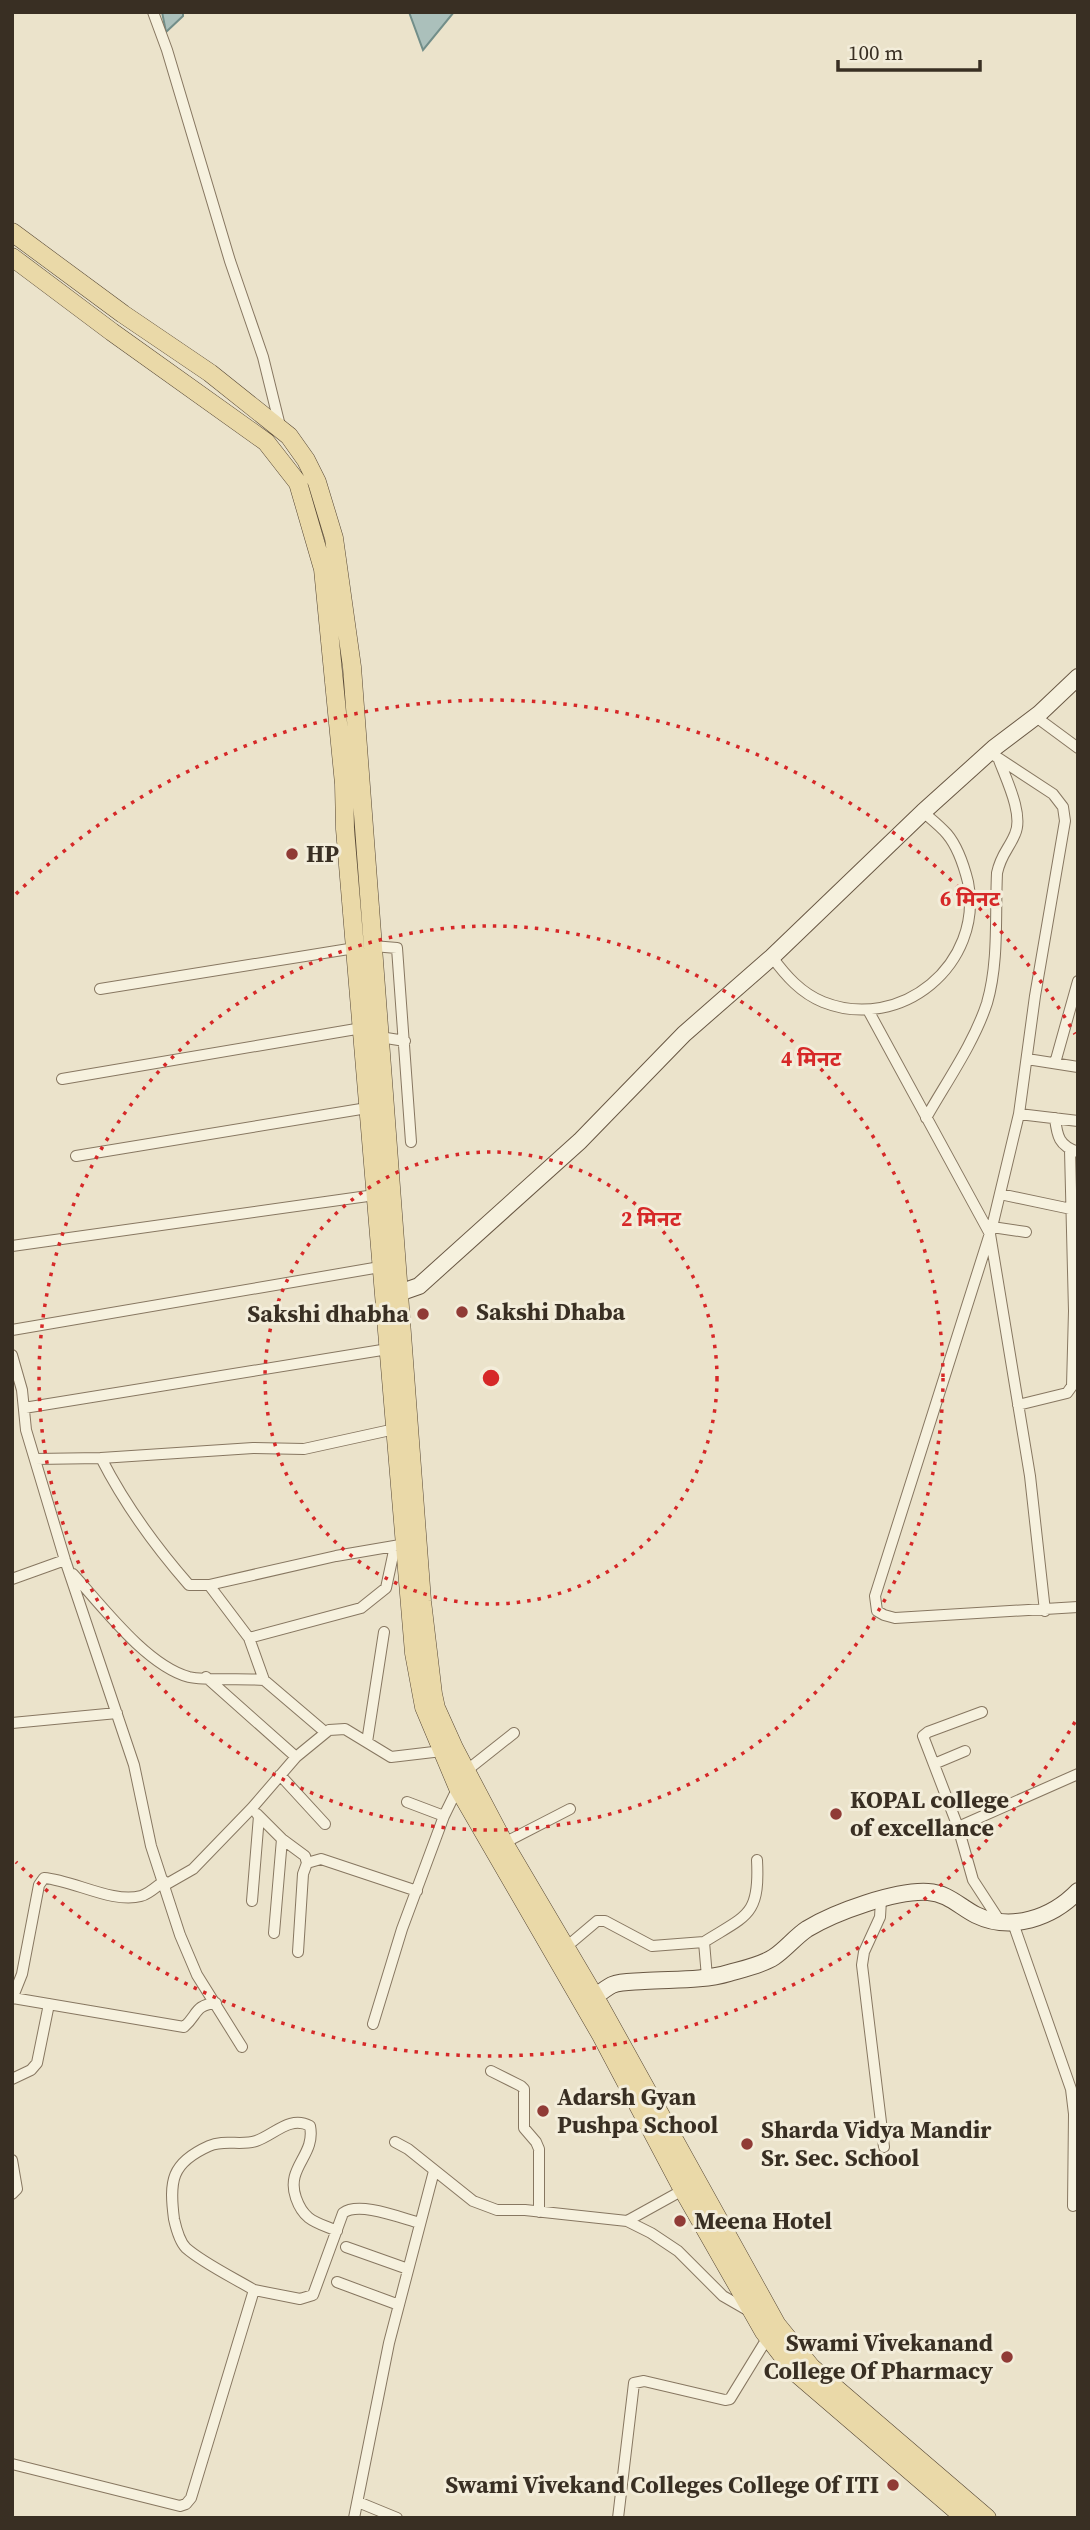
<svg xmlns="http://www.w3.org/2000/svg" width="1090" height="2530" font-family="'Source Serif 4','Noto Sans Devanagari',serif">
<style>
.water{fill:#abc0bb;stroke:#728e89;stroke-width:2}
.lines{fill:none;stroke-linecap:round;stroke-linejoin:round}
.street-casing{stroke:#877761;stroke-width:12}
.secondary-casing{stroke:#695844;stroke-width:18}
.primary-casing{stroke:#554634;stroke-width:19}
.street{stroke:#f6f1de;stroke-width:10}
.secondary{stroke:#f6f1de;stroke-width:16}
.primary{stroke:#ead9a8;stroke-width:18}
.ring{fill:none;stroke:#d62828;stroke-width:3.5;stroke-dasharray:3.5 7}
.poi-dot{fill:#903b36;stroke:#f3edda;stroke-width:2.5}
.labels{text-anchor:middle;stroke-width:6;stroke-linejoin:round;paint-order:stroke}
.poi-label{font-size:24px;font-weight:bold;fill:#392f23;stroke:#f3edda;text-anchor:start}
.centre{fill:#d62828;stroke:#f3edda;stroke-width:3.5}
.ring-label{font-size:21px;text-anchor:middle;font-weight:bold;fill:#d62828;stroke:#f3edda;stroke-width:6;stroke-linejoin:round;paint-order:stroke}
</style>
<rect width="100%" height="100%" fill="#ebe3cb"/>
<!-- water -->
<path class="water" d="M162 12H183V16L166 32Z
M409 12H454L423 50Z"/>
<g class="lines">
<defs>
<path id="street" d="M153 12 167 50 230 261 263 357 280 426
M1036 717 1078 748
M989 752 1053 794 1063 807 1065 821 1035 996 1019 1114 992 1227 875 1596 877 1611 884 1615 895 1618 1078 1607
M373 946 397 948 411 1142
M772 957C786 976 801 993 823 1002 901 1033 984 964 968 882 964 866 958 847 947 834 940 826 931 819 923 812
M100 989 355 948
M868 1010 990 1234 1030 1476 1045 1611
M380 1037 405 1041
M1027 1059 1078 1067
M1055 1063 1078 981
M62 1079 362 1028
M1019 1114 1078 1121
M926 1118C947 1081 974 1043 987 1003 999 962 995 915 997 873 1001 854 1009 849 1015 834 1024 815 1006 779 999 760
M1055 1118C1057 1136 1059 1146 1078 1152
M76 1156 367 1108
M1000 1194 1071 1209
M992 1227 1026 1232
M12 1246 375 1195
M12 1330 380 1267
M12 1355 22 1390 26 1430 65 1560 134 1765 151 1846 180 1935 197 1975 242 2047
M1018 1405 1067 1393 1072 1386 1074 1311 1070 1150
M24 1408 388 1349
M101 1458 253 1448 304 1449 395 1429
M35 1459 101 1458C125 1505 154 1545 189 1585H209L249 1638 264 1680 325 1732
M73 1574C102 1606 147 1666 189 1677 206 1681 244 1678 264 1680
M12 1579 65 1560
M209 1585 336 1556 406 1544
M249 1638 361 1608 386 1588 395 1546
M206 1677 296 1757
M982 1712 928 1732 923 1736 958 1827 973 1880 1001 1923
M12 1723 117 1713
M367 1742 384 1632
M934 1764 965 1751
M280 1775 325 1824
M407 1802 444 1816
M257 1814 282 1839 305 1856 307 1863
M958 1827 1078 1774
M504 1843 570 1809
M165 1885 193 1869 252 1808 296 1757 329 1730 345 1729 391 1757 442 1751
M881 1900 880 1917 864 1952 862 1965 884 2147
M252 1901 259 1816
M1013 1923 1071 2089 1074 2114 1073 2206
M274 1933 282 1839
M565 1948 597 1921H605L652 1946 704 1942
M298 1952 303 1874 307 1863 321 1859 417 1891
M707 1977 704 1942C747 1915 760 1916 757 1860
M13 1998 184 2027C198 2015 194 2005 216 2003
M12 1999 22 1974 39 1885 44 1878C73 1880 113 1904 141 1896 149 1894 157 1886 164 1881
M373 2024 402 1929 444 1816 466 1771 514 1733
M491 2071 521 2086 524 2089V2128L536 2142 539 2149V2212
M12 2079 31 2070 37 2063 49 2004
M395 2142 408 2149 473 2201 497 2210H525L627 2221 651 2233 678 2251 723 2296 749 2311
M12 2160 17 2189 12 2194
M627 2221 683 2190
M346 2247 408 2269
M337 2282 399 2305
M254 2290C234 2278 203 2263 186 2248 179 2241 176 2228 174 2219 169 2181 171 2163 209 2146 224 2139 241 2146 256 2141 274 2135 290 2115 310 2126 316 2156 285 2167 296 2198 304 2221 316 2222 337 2231
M12 2464 180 2506 186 2504 191 2498 254 2290 300 2299 313 2295 343 2213C359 2201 401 2218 420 2223
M358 2502 397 2518
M354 2518 389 2343 434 2171
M618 2518 634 2383 644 2381 725 2400 730 2399 768 2337"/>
<path id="secondary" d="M386 1294 399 1293 419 1286 580 1141 684 1034 772 957 923 812 994 748 1039 714 1078 677
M595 1997C600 1993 606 1988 612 1985 622 1981 634 1982 644 1981 672 1979 702 1981 729 1973 743 1969 762 1965 774 1957 786 1949 795 1937 807 1929 835 1912 896 1890 928 1892 948 1893 960 1907 976 1915 1011 1932 1052 1918 1078 1891"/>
<path id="primary" d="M12 232 123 314 210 373 289 436 306 460 317 482 334 538 352 667 422 1601 433 1694 436 1708 454 1748 504 1843 595 1997 777 2325 811 2367 987 2518
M12 257 112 332 266 442 298 483 323 569 344 784 345 829 414 1653 424 1707 458 1788 601 2035 683 2190 764 2332 795 2372 965 2518"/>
</defs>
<!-- street casing -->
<use href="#street" class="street-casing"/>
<!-- secondary casing -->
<use href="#secondary" class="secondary-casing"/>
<!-- primary casing -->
<use href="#primary" class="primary-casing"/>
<!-- street -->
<use href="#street" class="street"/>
<!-- secondary -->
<use href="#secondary" class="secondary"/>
<!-- primary -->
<use href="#primary" class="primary"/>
</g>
<!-- distance rings -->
<g class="ring">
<circle cx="491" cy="1378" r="226"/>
<circle cx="491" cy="1378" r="452"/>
<path d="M1075 1722A678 678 0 0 1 16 1862M16 894A678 678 0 0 1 1075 1034"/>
</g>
<!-- markers -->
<g class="poi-dot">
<circle cx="292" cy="854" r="7"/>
<circle cx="462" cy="1312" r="7"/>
<circle cx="423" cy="1314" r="7"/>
<circle cx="836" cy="1814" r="7"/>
<circle cx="543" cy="2111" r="7"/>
<circle cx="747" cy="2144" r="7"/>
<circle cx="680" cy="2221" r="7"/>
<circle cx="1007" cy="2357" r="7"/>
<circle cx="893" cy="2485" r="7"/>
</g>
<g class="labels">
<!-- poi labels -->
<g class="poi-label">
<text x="306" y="862">HP</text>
<text x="476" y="1320">Sakshi Dhaba</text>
<text x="409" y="1322" text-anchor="end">Sakshi dhabha</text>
<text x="850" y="1808">KOPAL college<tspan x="850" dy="28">of excellance</tspan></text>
<text x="557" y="2105">Adarsh Gyan<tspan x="557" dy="28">Pushpa School</tspan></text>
<text x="761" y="2138">Sharda Vidya Mandir<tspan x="761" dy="28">Sr. Sec. School</tspan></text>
<text x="694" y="2229">Meena Hotel</text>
<text x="993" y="2351" text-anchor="end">Swami Vivekanand<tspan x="993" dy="28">College Of Pharmacy</tspan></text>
<text x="879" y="2493" text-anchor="end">Swami Vivekand Colleges College Of ITI</text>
</g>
</g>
<circle cx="491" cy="1378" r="10" class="centre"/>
<g class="ring-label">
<text x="970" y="906">6 मिनट</text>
<text x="811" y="1066">4 मिनट</text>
<text x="651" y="1226">2 मिनट</text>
</g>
<!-- border -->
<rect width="1090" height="2530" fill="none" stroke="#392f23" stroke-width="28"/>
<!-- scale -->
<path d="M838 60v10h142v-10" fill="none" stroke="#392f23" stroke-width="3.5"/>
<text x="848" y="60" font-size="21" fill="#392f23" stroke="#f3edda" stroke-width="5" paint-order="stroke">100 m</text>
</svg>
